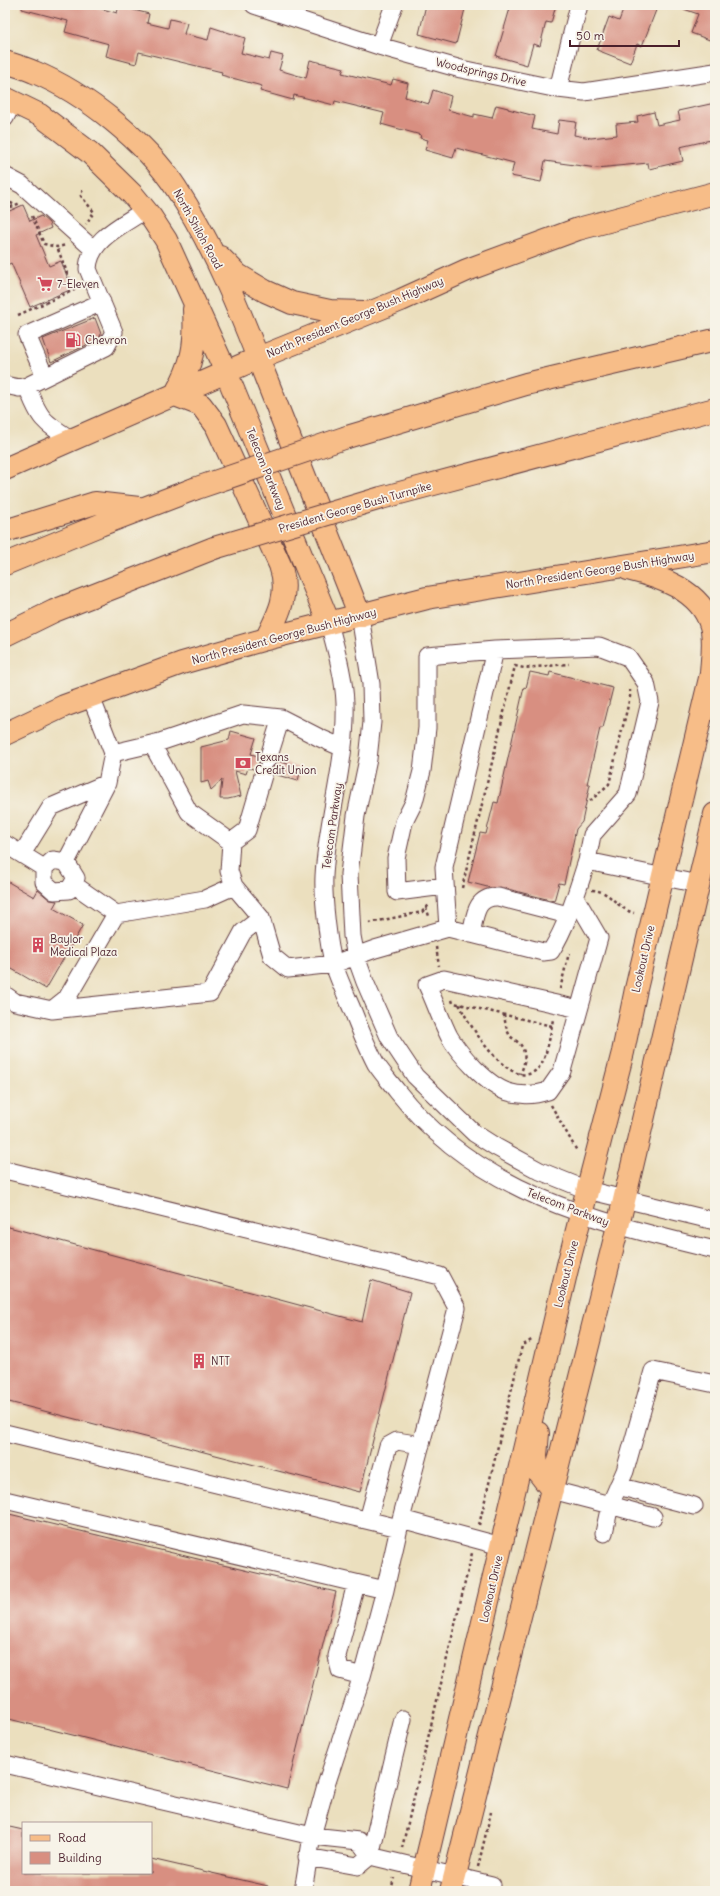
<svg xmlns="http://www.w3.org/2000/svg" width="720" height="1896" font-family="Delius,sans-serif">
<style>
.building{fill:#d88f81}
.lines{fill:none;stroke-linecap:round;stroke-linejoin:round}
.minor-casing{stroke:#623c41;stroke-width:19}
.major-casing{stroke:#623c41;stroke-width:24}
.highway-casing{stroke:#623c41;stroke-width:24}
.path{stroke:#623c41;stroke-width:2.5;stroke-dasharray:3 3;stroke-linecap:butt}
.minor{stroke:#fff;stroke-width:17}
.major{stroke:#f7bd88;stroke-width:22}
.highway{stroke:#f7bd88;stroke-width:22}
.highway-bridge-casing{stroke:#623c41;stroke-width:24;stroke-linecap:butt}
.highway-bridge{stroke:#f7bd88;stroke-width:22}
.labels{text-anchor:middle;stroke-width:3.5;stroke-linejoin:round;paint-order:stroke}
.street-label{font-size:11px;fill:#4a1f2b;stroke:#f7f3e8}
.poi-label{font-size:11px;fill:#4a1f2b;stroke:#f7f3e8;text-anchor:start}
</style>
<rect width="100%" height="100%" fill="#f7f3e8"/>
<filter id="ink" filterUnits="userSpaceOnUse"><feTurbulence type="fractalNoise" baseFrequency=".025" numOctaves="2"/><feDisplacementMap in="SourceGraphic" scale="8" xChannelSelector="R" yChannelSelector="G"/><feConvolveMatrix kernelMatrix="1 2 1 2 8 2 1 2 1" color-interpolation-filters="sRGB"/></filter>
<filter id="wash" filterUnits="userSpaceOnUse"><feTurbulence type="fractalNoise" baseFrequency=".012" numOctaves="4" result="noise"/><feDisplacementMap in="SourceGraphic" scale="16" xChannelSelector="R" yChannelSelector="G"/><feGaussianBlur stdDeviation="0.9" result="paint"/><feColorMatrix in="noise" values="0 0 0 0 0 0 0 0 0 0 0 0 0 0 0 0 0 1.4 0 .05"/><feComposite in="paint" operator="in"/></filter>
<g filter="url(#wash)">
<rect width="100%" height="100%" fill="#ebdfbe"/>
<g id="blocks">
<!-- building -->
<path class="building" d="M22 5H88L117 13 119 6 149 14 147 23 168 28 170 19 187 23 184 34 208 40 211 27 245 38 241 53 269 60 271 53 283 56 279 70 306 78 310 60 344 68 342 73 391 85 393 79 408 83 405 97 429 104 433 90 451 96 448 110 474 117V114L492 118 496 105 508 108V109L535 116 532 129 557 134 559 120 576 122 574 135 591 138 617 135 616 124 638 122 637 116 654 112 657 125 680 120 678 111 715 103V139L680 147 683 161 649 169 648 163 597 168 545 161 541 182 511 176 514 163 456 148 453 158 425 150 428 140 420 138 421 135 381 124 384 113 335 101 334 105 294 95 293 100 260 91 262 86 221 75 222 72 139 52 136 64 106 56 109 44 65 32 68 21 22 9Z
M426 5H466L456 44 419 34Z
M511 5H556L551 23 546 22 540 46 533 44 527 65 496 56Z
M625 5H658L642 46 637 44 630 63 597 50 609 17 619 21Z
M678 5H715V42L691 33 698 14 678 7Z
M23 205 30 221 41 216 49 223 51 228 36 235 49 266 61 261 72 289 30 307 11 263 5 266V213Z
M95 318 101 334 99 339 51 362 43 339Z
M530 672 549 676 550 672 613 688 603 728H600L587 784H590L582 822 576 829 564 884 559 883 554 901 500 887 491 888 468 882 480 833 486 834 494 802 498 803 524 687 526 688Z
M231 731 256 738 251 754 258 756 259 763 254 769 248 768 246 774 235 771 241 796 228 799H220L222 780 211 790 208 781 201 783V747L229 740Z
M278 761 301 768 298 781 274 774 273 768Z
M5 880 34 897 38 890 50 900 57 901 53 908 83 925 46 989 5 965Z
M5 1226 362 1322 371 1280 410 1292 360 1492 5 1401Z
M5 1513 336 1592 287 1789 5 1718Z
M5 1826 23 1830V1873H151V1859L268 1886 267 1891H5Z"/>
</g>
</g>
<g filter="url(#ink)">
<use href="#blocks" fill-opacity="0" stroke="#623c41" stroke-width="1"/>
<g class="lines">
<defs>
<path id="minor" d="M254 5 379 46 461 69 558 89 584 92 715 72
M379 46 394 5
M558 89 579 5
M5 118 13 102
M5 176 22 185 93 249
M45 377 27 335 102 302
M5 385 19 388 27 386 106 347 114 332 88 269C89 239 123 225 145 210
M27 386C39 419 43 422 72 440
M360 616 371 684 372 722 368 759 356 816 349 874 352 936 356 957 365 982 389 1037 415 1076 474 1133 496 1147 540 1171 587 1190 715 1221
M329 623C336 650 344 676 345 703 347 762 327 818 324 876 323 898 328 945 334 965 339 980 346 995 352 1009 359 1027 367 1047 376 1064 382 1073 390 1082 397 1091 477 1193 595 1221 715 1250
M91 697 113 753
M152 744 189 812 231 842 229 871 234 886 261 918 272 956 288 969 334 964 375 949 448 928 543 952 551 951C568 924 577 891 587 861L698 884
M268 759 281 718
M231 842 247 830 264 772
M5 844 44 868
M22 854 51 807 107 783
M66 862 76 878 69 890 54 891 44 882V868L53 860 66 862 107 783 113 753 160 742 243 714 281 718 320 738 343 748
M444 886 397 892 396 858 404 822 414 802 422 771 427 728V656L495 650
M575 897 599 938 562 1071 548 1091C536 1095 521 1096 508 1092 488 1086 459 1054 449 1036 441 1020 435 1002 427 985L444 979 579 1009
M116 914 205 899 234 886
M448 928 444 867 495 650 599 646 628 657 646 683 650 702 628 794 592 835 587 861
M471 934C475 917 475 896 498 897L568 915
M5 995 15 1002 52 1010 67 998 116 914 73 884
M52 1010 210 993 243 932 261 918
M5 1170 440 1276 457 1308 401 1519 501 1546
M5 1433 399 1528
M618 1486 694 1506
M552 1490 610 1505 604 1533
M5 1500 385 1590 401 1519
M653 1517 610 1505 625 1471 653 1371 715 1384
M368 1520 388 1446 397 1441 421 1445
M362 1676 385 1590
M403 1719 370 1856 492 1885
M5 1764 312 1836 359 1841 370 1856 358 1866 307 1857
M303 1891 312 1836 326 1785 362 1676 340 1670 337 1656 356 1584"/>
<path id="major" d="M5 62C15 65 25 68 34 72 85 93 146 142 176 188 218 252 245 325 273 396 302 469 331 543 360 616
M5 98 40 115 89 152 133 195 151 217 166 240 226 372 329 623
M220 257 238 275 265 291 292 303 330 311 364 312
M194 309C196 346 193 363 175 395L201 405 216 425 280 565C290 593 279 614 266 639
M5 469 258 358 401 300 467 270 578 229 715 193
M628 569C660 577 701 590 711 626 715 640 712 658 711 672
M5 734 64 706 182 663 266 639 427 598 715 551
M538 1433 536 1456 538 1472 552 1490
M419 1891 568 1265 623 1052 636 989 715 657
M451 1891 618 1226 715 814"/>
<path id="highway" d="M347 437 526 384 715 340
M381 498 715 409
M5 531 95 503 139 508
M5 564 100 525 194 489
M5 635 54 611 214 548"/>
</defs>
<!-- minor casing -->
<use href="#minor" class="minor-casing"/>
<!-- major casing -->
<use href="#major" class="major-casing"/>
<!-- highway casing -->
<use href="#highway" class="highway-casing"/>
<!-- path -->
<path class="path" d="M83 190 80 194 81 196 94 212 86 224
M5 200 15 205
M5 210 20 203
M32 216 44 244 57 247 67 245
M18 315 74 290 57 247
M590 801 609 784 630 697V690
M462 888 515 666 524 668 569 664
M592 890C612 891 614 907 634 913
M426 907 429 916
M369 923 422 912 430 904
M436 947 439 966
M560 989 569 953
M452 1000 453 1003 459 1004
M504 1014C505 1022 506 1029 510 1036 513 1039 517 1041 520 1044 527 1053 525 1065 520 1074
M552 1026 459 1004C468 1023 514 1100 540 1066 547 1057 551 1031 553 1019
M551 1105 577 1151
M479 1525 522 1346 533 1339
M402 1848 472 1553
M478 1867 491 1812
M391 1891 394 1878"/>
<!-- minor -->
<use href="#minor" class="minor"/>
<!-- major -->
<use href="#major" class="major"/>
<!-- highway -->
<use href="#highway" class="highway"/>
<defs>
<path id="highway-bridge" d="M194 489 347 437
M214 548 381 498"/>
</defs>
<!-- highway-bridge casing -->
<use href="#highway-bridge" class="highway-bridge-casing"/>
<!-- highway-bridge -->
<use href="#highway-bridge" class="highway-bridge"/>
</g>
</g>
<!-- icons -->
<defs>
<symbol id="supermarket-bare" viewBox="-9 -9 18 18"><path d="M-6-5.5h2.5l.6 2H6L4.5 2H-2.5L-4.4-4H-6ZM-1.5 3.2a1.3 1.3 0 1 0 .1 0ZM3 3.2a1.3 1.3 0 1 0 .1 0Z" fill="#d1495b" stroke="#f7f3e8" stroke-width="2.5" paint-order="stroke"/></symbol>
<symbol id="fuel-bare" viewBox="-9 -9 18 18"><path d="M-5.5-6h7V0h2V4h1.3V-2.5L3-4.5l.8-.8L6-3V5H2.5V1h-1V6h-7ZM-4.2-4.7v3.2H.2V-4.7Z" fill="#d1495b" stroke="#f7f3e8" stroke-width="2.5" paint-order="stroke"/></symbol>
<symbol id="bank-bare" viewBox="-9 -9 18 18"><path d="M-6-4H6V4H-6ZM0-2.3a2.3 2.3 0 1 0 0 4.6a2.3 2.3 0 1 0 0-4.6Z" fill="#d1495b" stroke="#f7f3e8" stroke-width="2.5" paint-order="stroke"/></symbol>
<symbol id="building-bare" viewBox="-9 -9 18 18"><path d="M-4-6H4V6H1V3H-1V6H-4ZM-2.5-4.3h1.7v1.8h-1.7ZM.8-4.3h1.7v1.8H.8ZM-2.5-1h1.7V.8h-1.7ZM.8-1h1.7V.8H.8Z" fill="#d1495b" stroke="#f7f3e8" stroke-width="2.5" paint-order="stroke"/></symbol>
</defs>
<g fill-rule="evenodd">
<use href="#supermarket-bare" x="34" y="273" width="22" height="22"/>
<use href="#fuel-bare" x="62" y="329" width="22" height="22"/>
<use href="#bank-bare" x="232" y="752" width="22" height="22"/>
<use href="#building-bare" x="27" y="934" width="22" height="22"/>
<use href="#building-bare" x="188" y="1350" width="22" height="22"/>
</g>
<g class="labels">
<!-- street labels -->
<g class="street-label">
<text transform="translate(481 72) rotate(13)" y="4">Woodsprings Drive</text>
<text transform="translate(198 229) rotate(61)" y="4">North Shiloh Road</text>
<text transform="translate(355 317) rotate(-23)" y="4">North President George Bush Highway</text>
<text transform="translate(266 469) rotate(68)" y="4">Telecom Parkway</text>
<text transform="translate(355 507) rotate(-16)" y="4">President George Bush Turnpike</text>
<text transform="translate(600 570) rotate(-9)" y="4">North President George Bush Highway</text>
<text transform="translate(284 636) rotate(-15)" y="4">North President George Bush Highway</text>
<text transform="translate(332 826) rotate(-82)" y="4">Telecom Parkway</text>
<text transform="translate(643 959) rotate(-77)" y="4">Lookout Drive</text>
<text transform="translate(568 1207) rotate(21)" y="4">Telecom Parkway</text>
<text transform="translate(566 1274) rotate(-76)" y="4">Lookout Drive</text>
<text transform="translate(491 1589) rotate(-77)" y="4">Lookout Drive</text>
</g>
<!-- poi labels -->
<g class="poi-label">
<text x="57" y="288">7-Eleven</text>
<text x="85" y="344">Chevron</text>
<text x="255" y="761">Texans<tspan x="255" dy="13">Credit Union</tspan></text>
<text x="50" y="943">Baylor<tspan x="50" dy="13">Medical Plaza</tspan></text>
<text x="211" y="1365">NTT</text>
</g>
</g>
<!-- margin -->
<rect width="720" height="1896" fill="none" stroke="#f7f3e8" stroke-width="20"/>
<!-- legend -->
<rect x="22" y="1822" width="130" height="52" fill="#f7f3e8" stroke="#b29e9c"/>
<rect x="30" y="1835" width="20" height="6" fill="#f7bd88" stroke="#b29e9c"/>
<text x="58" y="1842" font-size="12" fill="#4a1f2b">Road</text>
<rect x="30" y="1852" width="20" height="12" fill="#d88f81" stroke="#b29e9c"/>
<text x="58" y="1862" font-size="12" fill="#4a1f2b">Building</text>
<!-- scale -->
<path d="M570 40v6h109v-6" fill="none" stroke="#4a1f2b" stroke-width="2"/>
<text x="576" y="40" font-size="12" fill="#4a1f2b" stroke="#f7f3e8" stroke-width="3" paint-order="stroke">50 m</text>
</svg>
